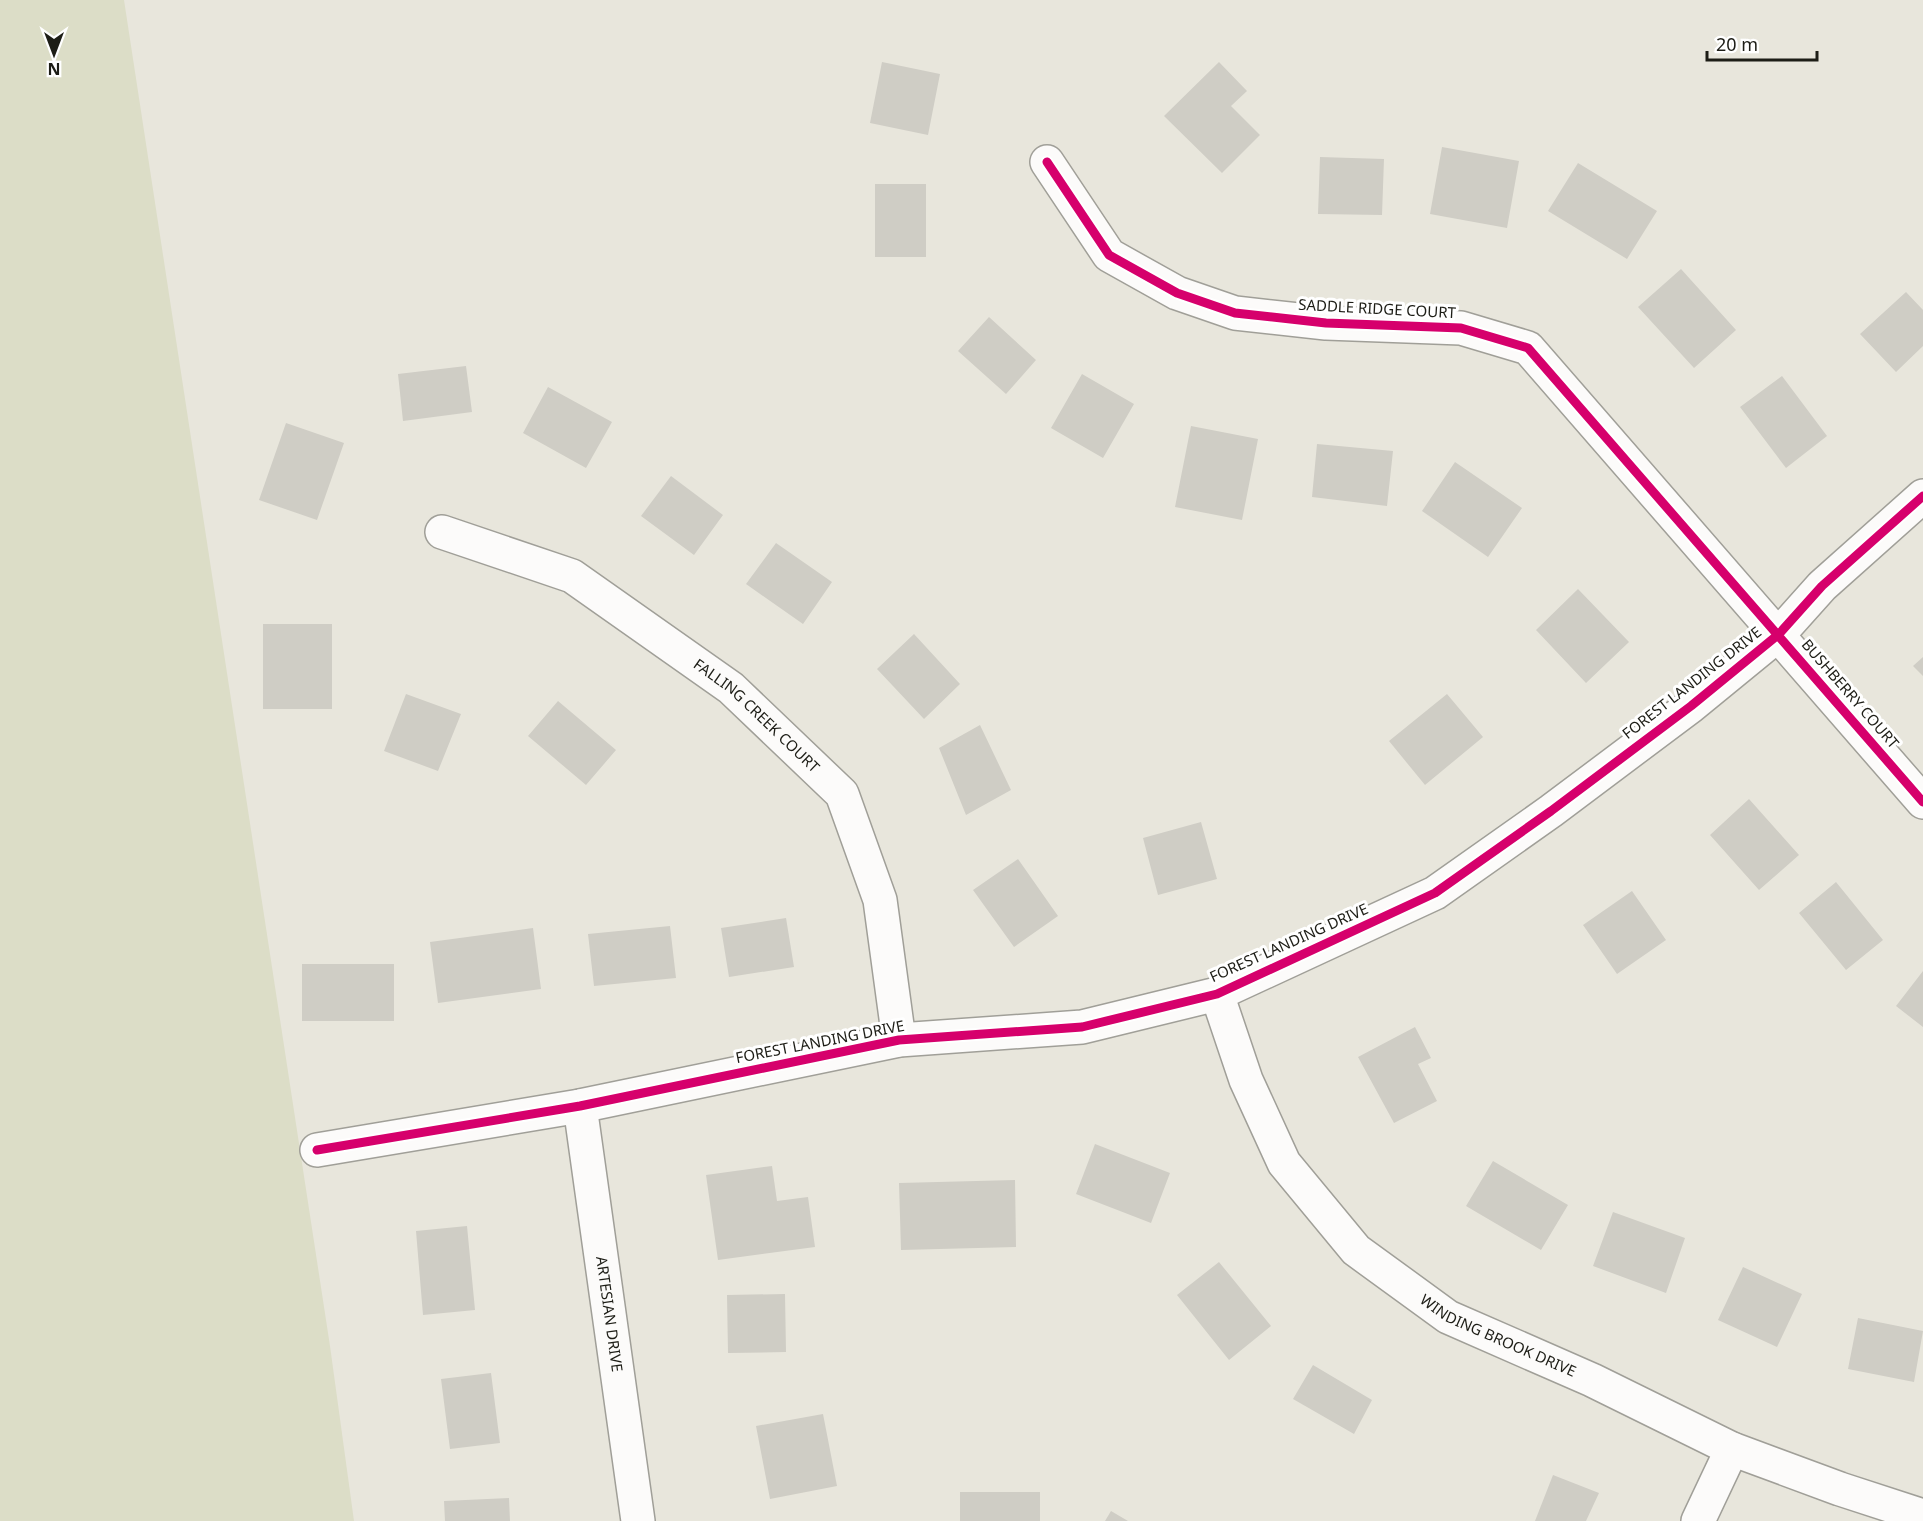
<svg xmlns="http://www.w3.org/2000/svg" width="1923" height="1521" font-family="'Noto Sans',sans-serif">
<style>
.green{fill:#dcddc7}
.building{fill:#cfcdc5}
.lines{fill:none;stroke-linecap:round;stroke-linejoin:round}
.street-casing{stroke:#a09f98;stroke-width:36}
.street{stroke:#fcfbfa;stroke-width:33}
.cycleway-casing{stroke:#fff;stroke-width:13}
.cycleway{stroke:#d6006c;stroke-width:9}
.labels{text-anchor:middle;stroke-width:6;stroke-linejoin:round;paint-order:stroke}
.street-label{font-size:15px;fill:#1d1d16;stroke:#fff}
</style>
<rect width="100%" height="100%" fill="#e8e6dc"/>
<!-- green -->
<path class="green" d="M0 0H124L330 1346 354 1521H0Z"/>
<!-- building -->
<path class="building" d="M882 62 940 74 928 135 870 123Z
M1219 62 1247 91 1231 106 1260 135 1222 173 1164 116Z
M1442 147 1519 161 1507 228 1430 214Z
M1320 157 1384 159 1382 215 1318 214Z
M1578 163 1657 211 1627 259 1548 211Z
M875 184H926V257H875Z
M1681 269 1736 330 1694 368 1638 307Z
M1906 292 1923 310V346L1896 372 1860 334Z
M989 317 1036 360 1006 394 958 351Z
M466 366 472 412 403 421 398 374Z
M1082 374 1134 404 1103 458 1051 428Z
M1782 376 1827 436 1786 468 1740 407Z
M548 387 612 422 586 468 523 433Z
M286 423 344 443 317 520 259 500Z
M1191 426 1258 439 1242 520 1175 507Z
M1317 444 1393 451 1387 506 1312 497Z
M1455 462 1522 508 1488 557 1422 511Z
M671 476 723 515 694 555 641 516Z
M776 543 832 582 803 624 746 584Z
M1578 589 1629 642 1586 683 1536 630Z
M263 624H332V709H263Z
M914 634 960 684 924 719 877 669Z
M1923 657V676L1913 666Z
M406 694 461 714 438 771 384 751Z
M1447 694 1483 737 1425 785 1389 741Z
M558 701 616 750 586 785 528 736Z
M980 725 1011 790 966 815 939 748Z
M1749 799 1799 855 1759 890 1710 835Z
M1201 822 1217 879 1158 895 1143 838Z
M1018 859 1058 916 1014 947 973 890Z
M1836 882 1883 940 1846 970 1799 913Z
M1632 891 1666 940 1617 974 1583 925Z
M786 918 794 967 729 977 721 928Z
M670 926 676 978 594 986 588 934Z
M533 928 541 989 438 1003 430 942Z
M302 964H394V1021H302Z
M1923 971V1027L1896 1006Z
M1415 1027 1431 1058 1418 1064 1437 1101 1394 1123 1358 1057Z
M1095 1144 1170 1173 1151 1223 1076 1194Z
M1493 1161 1568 1205 1541 1250 1466 1206Z
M772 1166 777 1201 808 1197 815 1247 718 1260 706 1175Z
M1015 1180 1016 1247 901 1250 899 1183Z
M1613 1212 1685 1238 1666 1293 1593 1266Z
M467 1226 475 1310 423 1315 416 1231Z
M1219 1262 1271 1326 1229 1360 1177 1295Z
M1743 1267 1802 1294 1777 1347 1718 1320Z
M785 1294 786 1352 728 1353 727 1295Z
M1858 1318 1923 1331 1914 1382 1848 1369Z
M1313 1365 1372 1400 1354 1434 1293 1399Z
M491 1373 500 1443 450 1449 441 1379Z
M823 1414 837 1486 770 1499 756 1426Z
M1553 1475 1599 1493 1586 1521H1535Z
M960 1492H1040V1521H960Z
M509 1498 510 1521H445L444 1501Z
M1111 1511 1128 1521H1105Z"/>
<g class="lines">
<defs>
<g id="street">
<path d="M1047 162 1109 255 1177 293 1235 313 1326 323 1461 328 1528 348 1923 802"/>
<path id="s1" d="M442 532 572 576 731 688 842 794 880 900 899 1040"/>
<path id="s2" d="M1217 994 1246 1080 1284 1163 1356 1250 1448 1317 1592 1380 1732 1449 1840 1489 1923 1516"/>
<path id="s3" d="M580 1106 638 1521"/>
<path d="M317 1150 580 1106 899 1040 1082 1027 1217 994 1435 893 1551 811 1691 706 1779 634 1822 586 1923 496"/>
<path d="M1698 1521 1732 1449"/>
</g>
</defs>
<!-- street casing -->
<use href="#street" class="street-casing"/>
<!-- street -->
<use href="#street" class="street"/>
<defs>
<path id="cycleway" d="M1047 162 1109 255 1177 293 1235 313 1326 323 1461 328 1528 348 1923 802
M317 1150 580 1106 899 1040 1082 1027 1217 994 1435 893 1551 811 1691 706 1779 634 1822 586 1923 496"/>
</defs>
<!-- cycleway casing -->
<use href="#cycleway" class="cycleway-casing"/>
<!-- cycleway -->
<use href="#cycleway" class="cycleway"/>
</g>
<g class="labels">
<!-- street labels -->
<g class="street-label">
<text transform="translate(1377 309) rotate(3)" y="5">SADDLE RIDGE COURT</text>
<text transform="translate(1692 683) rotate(-38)" y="5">FOREST LANDING DRIVE</text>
<text transform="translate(1850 694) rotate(49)" y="5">BUSHBERRY COURT</text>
<text dy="5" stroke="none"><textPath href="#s1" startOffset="369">FALLING CREEK COURT</textPath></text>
<text transform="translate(1289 943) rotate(-24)" y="5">FOREST LANDING DRIVE</text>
<text transform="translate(820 1042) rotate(-11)" y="5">FOREST LANDING DRIVE</text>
<text dy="5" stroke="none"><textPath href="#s3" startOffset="210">ARTESIAN DRIVE</textPath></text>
<text dy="5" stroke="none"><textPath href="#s2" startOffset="462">WINDING BROOK DRIVE</textPath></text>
</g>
</g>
<!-- north arrow -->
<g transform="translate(54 54) rotate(180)" stroke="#ffffff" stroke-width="4.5" paint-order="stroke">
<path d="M0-4.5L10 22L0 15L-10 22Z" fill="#1d1d16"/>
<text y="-9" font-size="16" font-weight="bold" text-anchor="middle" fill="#1d1d16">N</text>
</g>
<!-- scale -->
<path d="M1707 51v9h110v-9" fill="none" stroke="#1d1d16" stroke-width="3"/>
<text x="1716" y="51" font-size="18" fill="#1d1d16" stroke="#ffffff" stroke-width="4.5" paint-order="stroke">20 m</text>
</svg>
